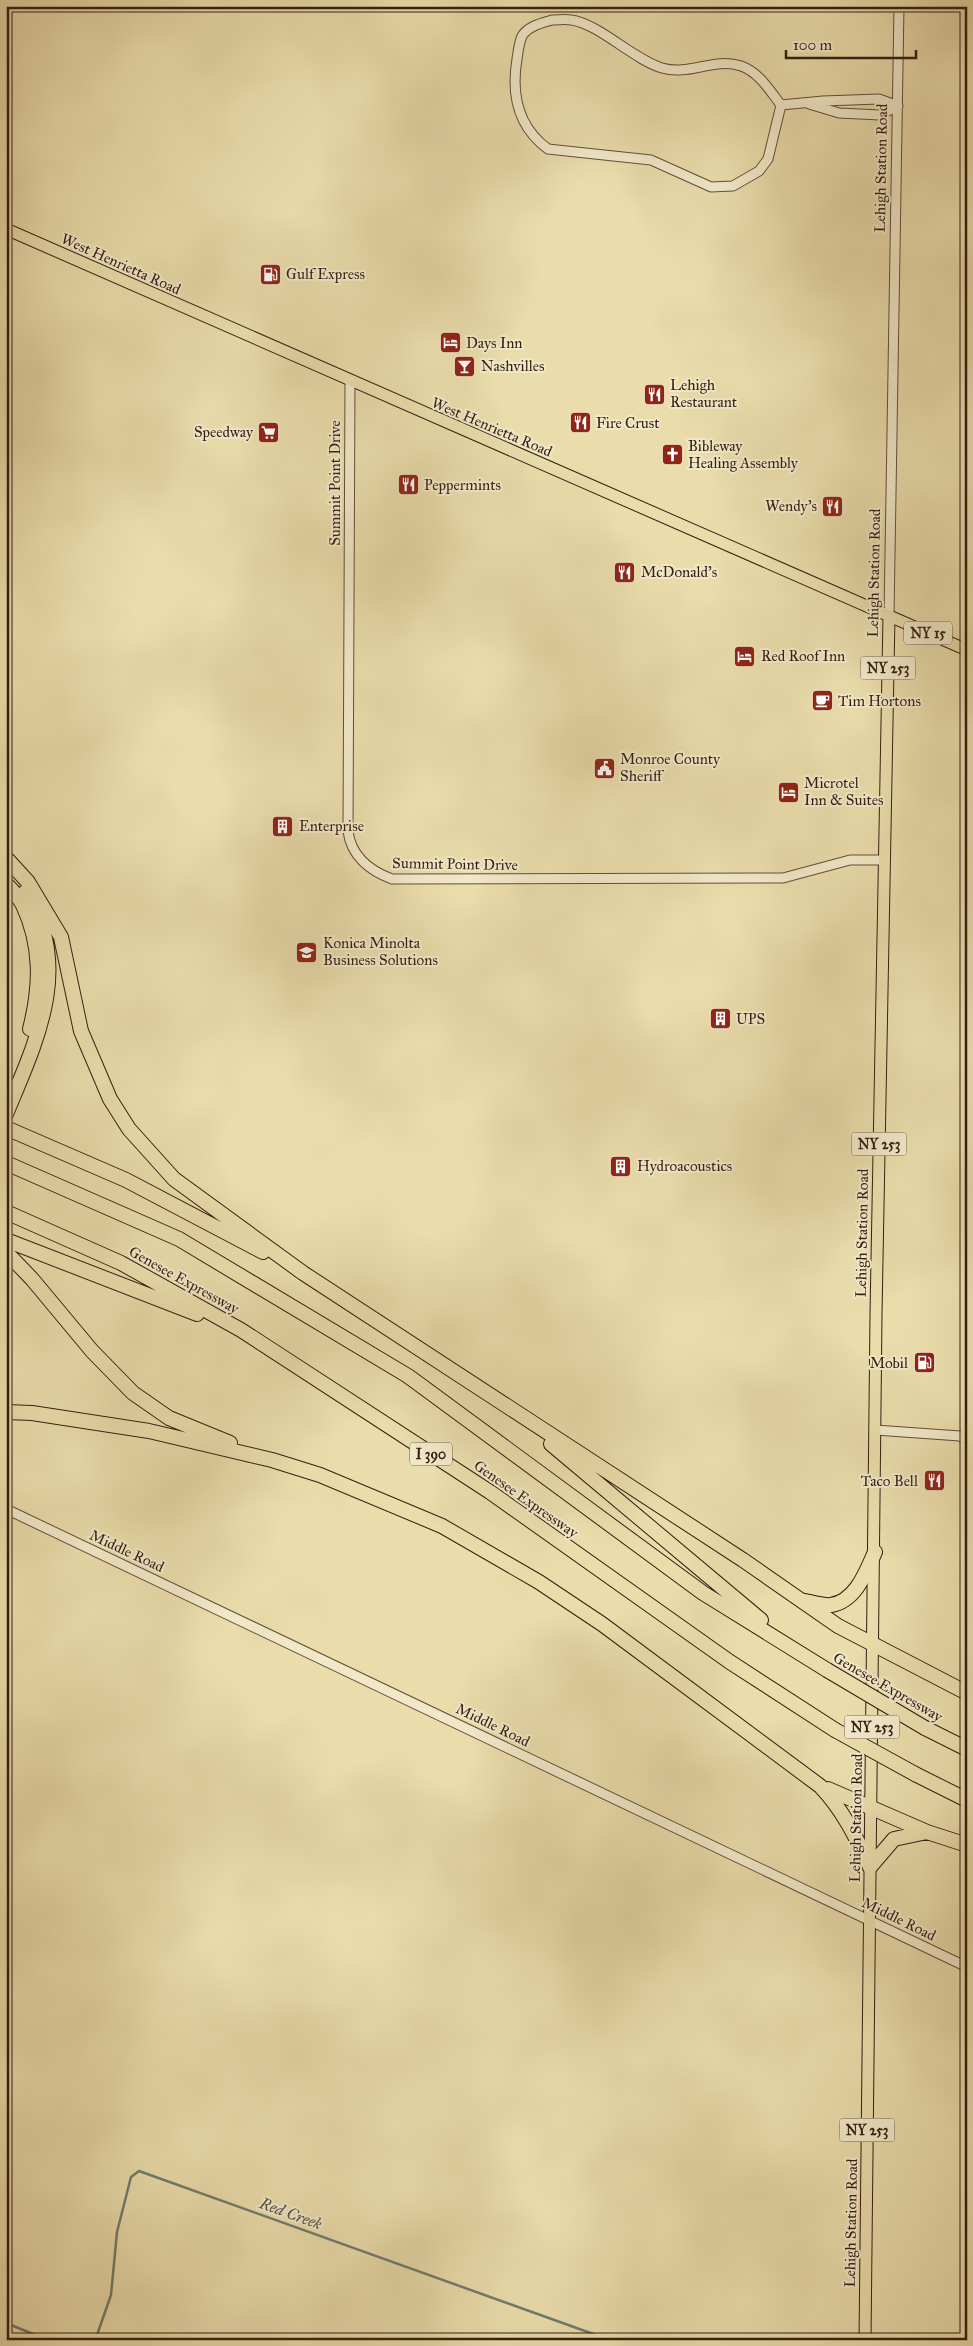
<svg xmlns="http://www.w3.org/2000/svg" width="973" height="2346" font-family="'IM FELL Great Primer',serif">
<style>
.lines{fill:none;stroke-linecap:round;stroke-linejoin:round}
.stream{stroke:#707d6d;stroke-width:2.5}
.minor-casing{stroke:#624e38;stroke-width:11}
.major-casing{stroke:#341e12;stroke-width:13}
.highway-casing{stroke:#341e12;stroke-width:16}
.minor{stroke:#f1e8c8;stroke-width:9}
.major{stroke:#eadcab;stroke-width:11}
.highway{stroke:#eadcab;stroke-width:14}
.highway-bridge-casing{stroke:#341e12;stroke-width:16;stroke-linecap:butt}
.highway-bridge{stroke:#eadcab;stroke-width:14}
.labels{text-anchor:middle;stroke-width:4;stroke-linejoin:round;paint-order:stroke}
.shield{fill:#f1e8c8;stroke:#6d5b49;stroke-width:1}
.shield-label{font-size:14px;font-weight:bold;fill:#341e12}
.street-label{font-size:15px;fill:#341e12;stroke:#f1e8c8}
.poi-label{font-size:15px;fill:#341e12;stroke:#f1e8c8;text-anchor:start}
.water-label{font-size:16px;font-style:italic;fill:#524d40;stroke:#f1e8c8}
</style>
<rect width="100%" height="100%" fill="#eadcab"/>
<filter id="stains"><feTurbulence type="fractalNoise" baseFrequency=".004" numOctaves="4"/><feColorMatrix values="0 0 0 0 .2 0 0 0 0 .09 0 0 0 0 .02 0 0 0 .5 -.17"/></filter>
<radialGradient id="worn" r=".72"><stop offset=".6" stop-color="#630" stop-opacity="0"/><stop offset="1" stop-color="#630" stop-opacity=".3"/></radialGradient>
<g class="lines">
<!-- stream -->
<path class="stream" d="M6 2323 48 2340
M83 2340 97 2335 111 2295 117 2232 131 2177 139 2171 610 2340"/>
<defs>
<path id="minor" d="M552 20C559 20 565 19 571 20 598 23 634 60 662 68 690 76 714 57 741 66 759 72 770 91 781 105L768 159 759 171 733 186 711 187 651 160 548 149C518 127 511 95 517 59 518 52 519 43 522 36 528 26 542 23 552 20Z
M809 104 839 113 880 115 898 106
M781 105 823 101 879 99 898 106
M350 381 348 831C351 856 370 871 392 879L783 878 850 860H884
M889 616 899 6
M875 1430 960 1436 967 1441
M6 1509 967 1967"/>
<path id="major" d="M6 229 967 650
M865 2340 876 1314 889 616"/>
<path id="highway" d="M6 858 28 882 61 937 81 1031 110 1099 129 1129 174 1179 303 1273 743 1560 838 1626 967 1693
M6 884C12 890 19 897 23 905 42 946 41 986 30 1029
M6 1114C36 1042 74 966 25 892
M6 1128 126 1180 263 1252
M6 1163 179 1239 408 1376 703 1593 827 1670
M6 1212 121 1263 241 1330 490 1492 730 1662 835 1730
M6 1240 197 1314
M6 1252 32 1279 92 1351 133 1393 169 1418 230 1443
M6 1412 32 1413 149 1431 272 1460 320 1475 442 1526 539 1582 602 1624 820 1786C843 1810 856 1837 870 1867L894 1839 927 1832
M551 1444 761 1620
M804 1601C812 1602 823 1606 831 1605 856 1601 866 1572 875 1552
M925 1728 967 1749
M915 1774 967 1800
M828 1789 927 1832 967 1845"/>
</defs>
<!-- minor casing -->
<use href="#minor" class="minor-casing"/>
<!-- major casing -->
<use href="#major" class="major-casing"/>
<!-- highway casing -->
<use href="#highway" class="highway-casing"/>
<!-- minor -->
<use href="#minor" class="minor"/>
<!-- major -->
<use href="#major" class="major"/>
<!-- highway -->
<use href="#highway" class="highway"/>
<defs>
<path id="highway-bridge" d="M827 1670 925 1728
M835 1730 915 1774"/>
</defs>
<!-- highway-bridge casing -->
<use href="#highway-bridge" class="highway-bridge-casing"/>
<!-- highway-bridge -->
<use href="#highway-bridge" class="highway-bridge"/>
</g>
<!-- icons -->
<defs>
<symbol id="fuel-square" viewBox="-11 -11 22 22"><rect x="-9" y="-9" width="18" height="18" rx="4" fill="#8f2418" stroke="#f1e8c8"/><path d="M-5.5-6h7V0h2V4h1.3V-2.5L3-4.5l.8-.8L6-3V5H2.5V1h-1V6h-7ZM-4.2-4.7v3.2H.2V-4.7Z" fill="#fff"/></symbol>
<symbol id="hotel-square" viewBox="-11 -11 22 22"><rect x="-9" y="-9" width="18" height="18" rx="4" fill="#8f2418" stroke="#f1e8c8"/><path d="M-6-4.5h1.5V1H6V5H4.5V3h-9V5H-6ZM-4 0a1.8 1.8 0 1 1 3.6 0ZM.5 0V-2.5h3Q6-2.5 6 0Z" fill="#fff"/></symbol>
<symbol id="bar-square" viewBox="-11 -11 22 22"><rect x="-9" y="-9" width="18" height="18" rx="4" fill="#8f2418" stroke="#f1e8c8"/><path d="M-6-5H6L.8 .8V4.5H3.5V6h-7V4.5H-.8V.8Z" fill="#fff"/></symbol>
<symbol id="restaurant-square" viewBox="-11 -11 22 22"><rect x="-9" y="-9" width="18" height="18" rx="4" fill="#8f2418" stroke="#f1e8c8"/><path d="M-5-6h1v4h1v-4h1v4h1v-4h1v5L-1.5 .5V6h-2V.5L-5-1ZM5-6V6H3V1.5H1.5Q1.5-4 5-6Z" fill="#fff"/></symbol>
<symbol id="supermarket-square" viewBox="-11 -11 22 22"><rect x="-9" y="-9" width="18" height="18" rx="4" fill="#8f2418" stroke="#f1e8c8"/><path d="M-6-5.5h2.5l.6 2H6L4.5 2H-2.5L-4.4-4H-6ZM-1.5 3.2a1.3 1.3 0 1 0 .1 0ZM3 3.2a1.3 1.3 0 1 0 .1 0Z" fill="#fff"/></symbol>
<symbol id="church-square" viewBox="-11 -11 22 22"><rect x="-9" y="-9" width="18" height="18" rx="4" fill="#8f2418" stroke="#f1e8c8"/><path d="M-1.2-6h2.4v3.5h3.3v2.4h-3.3V6h-2.4V-.1h-3.3v-2.4h3.3Z" fill="#fff"/></symbol>
<symbol id="cafe-square" viewBox="-11 -11 22 22"><rect x="-9" y="-9" width="18" height="18" rx="4" fill="#8f2418" stroke="#f1e8c8"/><path d="M-5.5-4.5H6V0H3Q3 3.5 0 3.5H-2.5Q-5.5 3.5-5.5 0ZM3-3.2v2h1.7v-2ZM-6 4.5H4V6H-6Z" fill="#fff"/></symbol>
<symbol id="civic-square" viewBox="-11 -11 22 22"><rect x="-9" y="-9" width="18" height="18" rx="4" fill="#8f2418" stroke="#f1e8c8"/><path d="M-.6-6.5H3V-4.5H.6V-3L4-1V1h2V6H-6V1h2V-1L-.6-3ZM-1.2 2.5V6h2.4V2.5Z" fill="#fff"/></symbol>
<symbol id="building-square" viewBox="-11 -11 22 22"><rect x="-9" y="-9" width="18" height="18" rx="4" fill="#8f2418" stroke="#f1e8c8"/><path d="M-4-6H4V6H1V3H-1V6H-4ZM-2.5-4.3h1.7v1.8h-1.7ZM.8-4.3h1.7v1.8H.8ZM-2.5-1h1.7V.8h-1.7ZM.8-1h1.7V.8H.8Z" fill="#fff"/></symbol>
<symbol id="university-square" viewBox="-11 -11 22 22"><rect x="-9" y="-9" width="18" height="18" rx="4" fill="#8f2418" stroke="#f1e8c8"/><path d="M0-5L7-2L0 1L-7-2ZM-4 1L0 2.5L4 1V4Q0 6-4 4Z" fill="#fff"/></symbol>
</defs>
<g fill-rule="evenodd">
<use href="#fuel-square" x="258" y="262" width="25" height="25"/>
<use href="#hotel-square" x="438" y="330" width="25" height="25"/>
<use href="#bar-square" x="452" y="354" width="25" height="25"/>
<use href="#restaurant-square" x="642" y="382" width="25" height="25"/>
<use href="#restaurant-square" x="568" y="410" width="25" height="25"/>
<use href="#supermarket-square" x="256" y="420" width="25" height="25"/>
<use href="#church-square" x="660" y="442" width="25" height="25"/>
<use href="#restaurant-square" x="396" y="472" width="25" height="25"/>
<use href="#restaurant-square" x="820" y="494" width="25" height="25"/>
<use href="#restaurant-square" x="612" y="560" width="25" height="25"/>
<use href="#hotel-square" x="732" y="644" width="25" height="25"/>
<use href="#cafe-square" x="810" y="688" width="25" height="25"/>
<use href="#civic-square" x="592" y="756" width="25" height="25"/>
<use href="#hotel-square" x="776" y="780" width="25" height="25"/>
<use href="#building-square" x="270" y="814" width="25" height="25"/>
<use href="#university-square" x="294" y="940" width="25" height="25"/>
<use href="#building-square" x="708" y="1006" width="25" height="25"/>
<use href="#building-square" x="608" y="1154" width="25" height="25"/>
<use href="#fuel-square" x="912" y="1350" width="25" height="25"/>
<use href="#restaurant-square" x="922" y="1468" width="25" height="25"/>
</g>
<g class="labels">
<!-- shield labels -->
<g class="shield">
<rect x="904" y="621.5" width="48" height="23" rx="4"/>
<rect x="860.5" y="656.5" width="55" height="23" rx="4"/>
<rect x="851.5" y="1132.5" width="55" height="23" rx="4"/>
<rect x="410" y="1442.5" width="42" height="23" rx="4"/>
<rect x="844.5" y="1715.5" width="55" height="23" rx="4"/>
<rect x="839.5" y="2118.5" width="55" height="23" rx="4"/>
</g>
<g class="shield-label">
<text x="928" y="638">NY 15</text>
<text x="888" y="673">NY 253</text>
<text x="879" y="1149">NY 253</text>
<text x="431" y="1459">I 390</text>
<text x="872" y="1732">NY 253</text>
<text x="867" y="2135">NY 253</text>
</g>
<!-- street labels -->
<g class="street-label">
<text transform="translate(881 168) rotate(-89)" y="5">Lehigh Station Road</text>
<text transform="translate(121 264) rotate(24)" y="5">West Henrietta Road</text>
<text transform="translate(492 427) rotate(23)" y="5">West Henrietta Road</text>
<text transform="translate(335 483) rotate(-90)" y="5">Summit Point Drive</text>
<text transform="translate(874 573) rotate(-89)" y="5">Lehigh Station Road</text>
<text transform="translate(455 864) rotate(1)" y="5">Summit Point Drive</text>
<text transform="translate(862 1233) rotate(-89)" y="5">Lehigh Station Road</text>
<text transform="translate(184 1280) rotate(29)" y="5">Genesee Expressway</text>
<text transform="translate(526 1499) rotate(35)" y="5">Genesee Expressway</text>
<text transform="translate(127 1551) rotate(25)" y="5">Middle Road</text>
<text transform="translate(888 1687) rotate(30)" y="5">Genesee Expressway</text>
<text transform="translate(493 1725) rotate(26)" y="5">Middle Road</text>
<text transform="translate(856 1818) rotate(-89)" y="5">Lehigh Station Road</text>
<text transform="translate(899 1919) rotate(26)" y="5">Middle Road</text>
<text transform="translate(851 2223) rotate(-89)" y="5">Lehigh Station Road</text>
</g>
<!-- poi labels -->
<g class="poi-label">
<text x="286" y="279">Gulf Express</text>
<text x="466" y="348">Days Inn</text>
<text x="481" y="371">Nashvilles</text>
<text x="670" y="390">Lehigh<tspan x="670" dy="17">Restaurant</tspan></text>
<text x="596" y="428">Fire Crust</text>
<text x="253" y="437" text-anchor="end">Speedway</text>
<text x="688" y="451">Bibleway<tspan x="688" dy="17">Healing Assembly</tspan></text>
<text x="424" y="490">Peppermints</text>
<text x="817" y="511" text-anchor="end">Wendy's</text>
<text x="641" y="577">McDonald's</text>
<text x="761" y="661">Red Roof Inn</text>
<text x="838" y="706">Tim Hortons</text>
<text x="620" y="764">Monroe County<tspan x="620" dy="17">Sheriff</tspan></text>
<text x="804" y="788">Microtel<tspan x="804" dy="17">Inn &amp; Suites</tspan></text>
<text x="299" y="831">Enterprise</text>
<text x="323" y="948">Konica Minolta<tspan x="323" dy="17">Business Solutions</tspan></text>
<text x="736" y="1024">UPS</text>
<text x="637" y="1171">Hydroacoustics</text>
<text x="908" y="1368" text-anchor="end">Mobil</text>
<text x="918" y="1486" text-anchor="end">Taco Bell</text>
</g>
<!-- water labels -->
<g class="water-label">
<text transform="translate(291 2213) rotate(20)" y="6">Red Creek</text>
</g>
</g>
<!-- margin -->
<rect width="973" height="2346" fill="none" stroke="#eadcab" stroke-width="25"/>
<rect x="8" y="8" width="958" height="2331" fill="none" stroke="#341e12" stroke-width="2.5"/>
<rect x="12" y="12" width="948" height="2321" fill="none" stroke="#341e12"/>
<!-- scale -->
<path d="M786 50v8h130v-8" fill="none" stroke="#341e12" stroke-width="2.5"/>
<text x="793" y="50" font-size="15" fill="#341e12" stroke="#f1e8c8" stroke-width="4" paint-order="stroke">100 m</text>
<rect width="100%" height="100%" filter="url(#stains)"/>
<rect width="100%" height="100%" fill="url(#worn)"/>
</svg>
